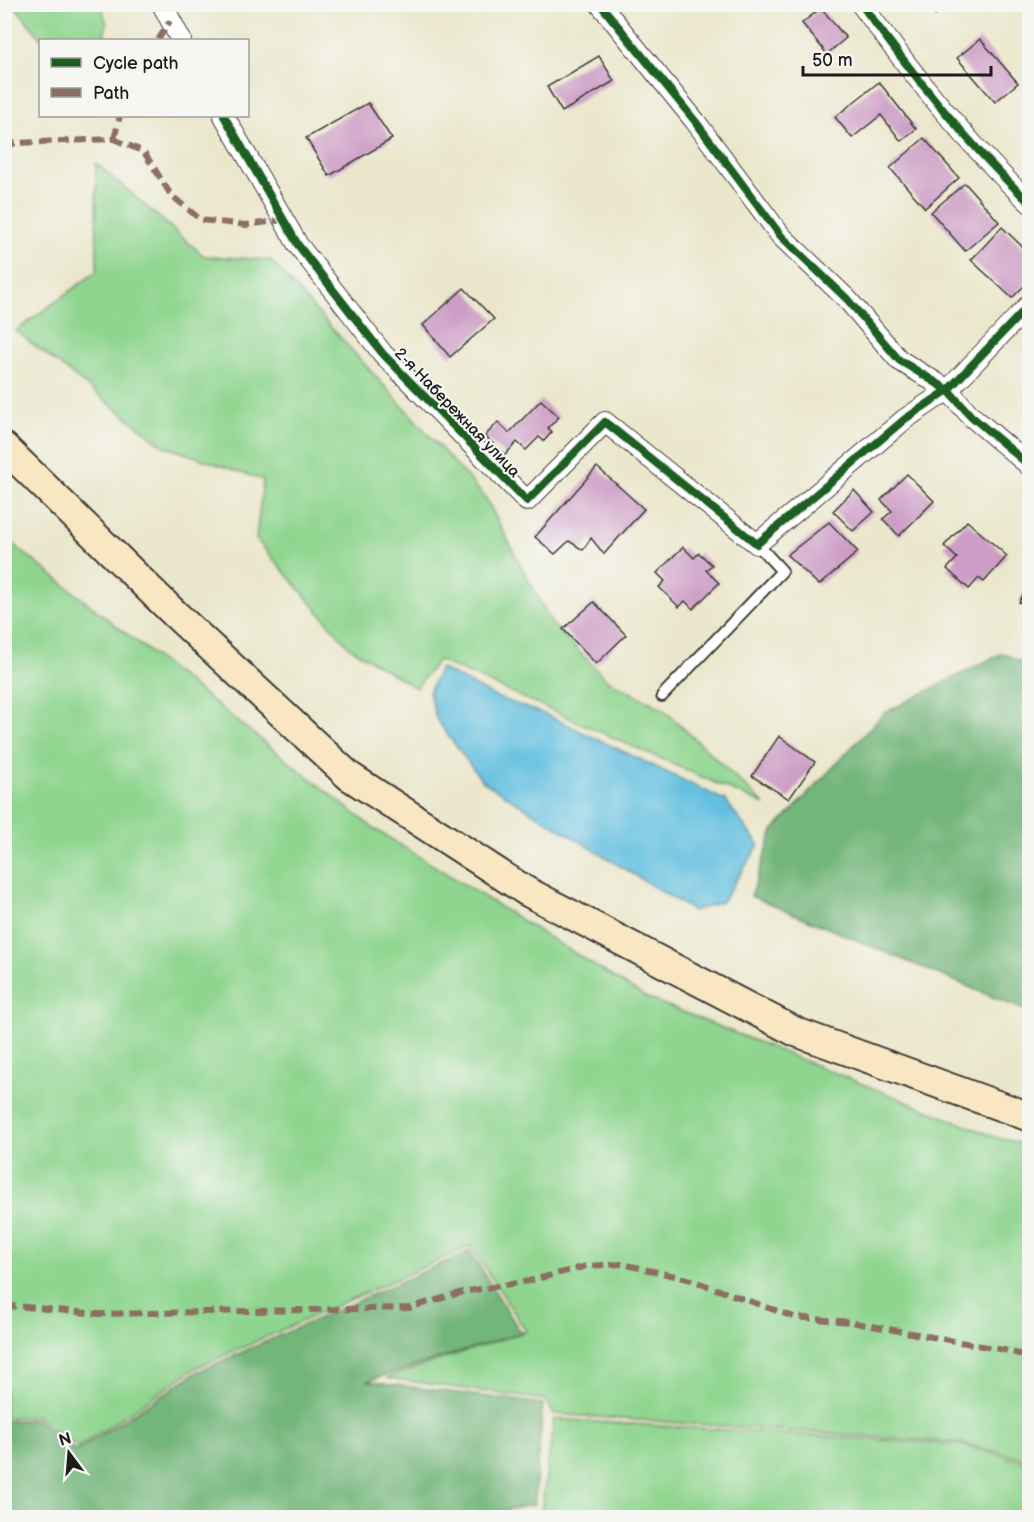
<svg xmlns="http://www.w3.org/2000/svg" width="1034" height="1522" font-family="'Balsamiq Sans',sans-serif">
<style>
.green{fill:#8fd58f;stroke:#567856;stroke-width:1.5}
.forest{fill:#73b67a;stroke:#48694b;stroke-width:1.5}
.water{fill:#62bfe0;stroke:#3f6e7e;stroke-width:1.5}
.building{fill:#cd9dc6}
.lines{fill:none;stroke-linecap:round;stroke-linejoin:round}
.service-casing{stroke:#3b3a36;stroke-width:14}
.minor-casing{stroke:#3b3a36;stroke-width:22}
.secondary-casing{stroke:#3b3a36;stroke-width:32}
.service{stroke:#fff;stroke-width:10}
.minor{stroke:#fff;stroke-width:20}
.secondary{stroke:#f9e7c3;stroke-width:28}
.quiet{stroke:#8d6e63;stroke-width:6;stroke-dasharray:12 6;stroke-linecap:butt}
.cycleway-casing{stroke:#f6f6f2;stroke-width:11}
.cycleway{stroke:#1b5e20;stroke-width:8}
.labels{text-anchor:middle;stroke-width:4.5;stroke-linejoin:round;paint-order:stroke}
.street-label{font-size:16px;fill:#1c1c1c;stroke:#f6f6f2}
</style>
<rect width="100%" height="100%" fill="#f6f6f2"/>
<filter id="ink" filterUnits="userSpaceOnUse"><feTurbulence type="fractalNoise" baseFrequency=".0167" numOctaves="2"/><feDisplacementMap in="SourceGraphic" scale="12" xChannelSelector="R" yChannelSelector="G"/><feConvolveMatrix kernelMatrix="1 2 1 2 8 2 1 2 1" color-interpolation-filters="sRGB"/></filter>
<filter id="wash" filterUnits="userSpaceOnUse"><feTurbulence type="fractalNoise" baseFrequency=".008" numOctaves="4" result="noise"/><feDisplacementMap in="SourceGraphic" scale="24" xChannelSelector="R" yChannelSelector="G"/><feGaussianBlur stdDeviation="1.35" result="paint"/><feColorMatrix in="noise" values="0 0 0 0 0 0 0 0 0 0 0 0 0 0 0 0 0 1.4 0 .05"/><feComposite in="paint" operator="in"/></filter>
<g filter="url(#wash)">
<rect width="100%" height="100%" fill="#ebe7cc"/>
<!-- green -->
<path class="green" d="M14 5H101L107 24 103 40H42Z
M96 163 204 256 270 260 485 497 552 624 607 680 663 709 765 805 438 660 416 688 350 648 256 539 263 480 164 446 16 331 97 271Z
M5 533 14 545 373 828 645 997 995 1137 1029 1145V1460L962 1443 554 1414 545 1400 386 1378 526 1331 471 1246 196 1368 78 1447 36 1416 5 1418Z
M554 1419 962 1445 1029 1463V1517H515L541 1512Z"/>
<!-- forest -->
<path class="forest" d="M1002 653 1029 666V1012L751 896 773 831 884 713Z
M470 1251 521 1333 367 1381 543 1404 534 1505 463 1518 5 1517V1421L36 1419 76 1451 197 1372Z"/>
<!-- water -->
<path class="water" d="M440 668 496 697 547 715 725 800 759 845 722 902 693 911 482 781 436 719 429 692Z"/>
<g id="blocks">
<!-- building -->
<path class="building" d="M927 4H949L935 15Z
M821 8 846 38 827 54 802 23Z
M980 39 1018 83 995 102 957 58Z
M599 56 614 81 562 112 547 87Z
M879 82 916 129 901 141 881 115 852 138 835 117Z
M368 103 392 139 329 176 306 138Z
M924 138 959 178 925 208 890 168Z
M965 183 999 222 965 251 931 212Z
M1002 227 1030 254V280L1012 298 971 260Z
M464 288 494 319 450 357 423 325Z
M541 400 559 417 548 428 552 432 544 441 539 437 526 450 517 442 505 455 485 436 498 422 509 433Z
M597 467 644 509 604 554 591 538 583 550 569 541 555 554 535 537Z
M907 474 934 501 899 536 883 519 892 511 881 500Z
M854 490 874 512 853 531 833 511Z
M967 521 1007 556 984 582 979 578 969 589 947 569 957 558 944 546Z
M829 522 858 552 819 585 787 555Z
M683 547 694 558 699 553 712 565 706 570 719 583 693 609 685 601 679 607 659 587 665 581 657 573Z
M1030 583V609L1019 602Z
M594 602 626 635 596 664 563 629Z
M779 736 815 762 789 799 752 776Z"/>
</g>
</g>
<g filter="url(#ink)">
<use href="#blocks" fill-opacity="0" stroke="#3b3a36" stroke-width="1.5"/>
<g class="lines">
<defs>
<path id="service" d="M662 696 782 571 757 544"/>
<path id="minor" d="M162 4 181 40
M600 4 695 121 781 236 847 299 899 360 948 390 971 416 1030 466
M861 4C913 74 966 143 1030 203
M224 116 298 245 383 354 527 501 605 422 757 544 905 419 948 390 1030 304"/>
<path id="secondary" d="M4 447 175 614 349 776 526 891 796 1032 1030 1117"/>
</defs>
<!-- service casing -->
<use href="#service" class="service-casing"/>
<!-- minor casing -->
<use href="#minor" class="minor-casing"/>
<!-- secondary casing -->
<use href="#secondary" class="secondary-casing"/>
<!-- service -->
<use href="#service" class="service"/>
<!-- minor -->
<use href="#minor" class="minor"/>
<!-- secondary -->
<use href="#secondary" class="secondary"/>
<!-- quiet -->
<path class="quiet" d="M158 40 170 21
M114 139 120 116
M4 145 17 143 114 139 144 152 171 195 201 220 246 225 284 220
M4 1308 16 1306 99 1314 409 1308 463 1292 529 1281 587 1266 622 1264 688 1279 794 1317 850 1322 1004 1350 1030 1357"/>
<defs>
<path id="cycleway" d="M600 4 695 121 781 236 847 299 899 360 948 390 971 416 1030 466
M861 4C913 74 966 143 1030 203
M224 116 298 245 383 354 527 501 605 422 757 544 905 419 948 390 1030 304"/>
</defs>
<!-- cycleway casing -->
<use href="#cycleway" class="cycleway-casing"/>
<!-- cycleway -->
<use href="#cycleway" class="cycleway"/>
</g>
</g>
<g class="labels">
<!-- street labels -->
<g class="street-label">
<text transform="translate(458 412) rotate(46)" y="6">2-я Набережная улица</text>
</g>
</g>
<!-- margin -->
<rect width="1034" height="1522" fill="none" stroke="#f6f6f2" stroke-width="24"/>
<!-- legend -->
<rect x="39" y="39" width="210" height="78" fill="#f6f6f2" stroke="#9f9f9c" stroke-width="1.5"/>
<rect x="51" y="58" width="30" height="9" fill="#1b5e20" stroke="#9f9f9c" stroke-width="1.5"/>
<text x="93" y="69" font-size="18" fill="#1c1c1c">Cycle path</text>
<rect x="51" y="88" width="30" height="9" fill="#8d6e63" stroke="#9f9f9c" stroke-width="1.5"/>
<text x="93" y="99" font-size="18" fill="#1c1c1c">Path</text>
<!-- north arrow -->
<g transform="translate(69 1453) rotate(344)" stroke="#f6f6f2" stroke-width="4.5" paint-order="stroke">
<path d="M0-4.5L10 22L0 15L-10 22Z" fill="#1c1c1c"/>
<text y="-9" font-size="16" font-weight="bold" text-anchor="middle" fill="#1c1c1c">N</text>
</g>
<!-- scale -->
<path d="M803 66v9h188v-9" fill="none" stroke="#1c1c1c" stroke-width="3"/>
<text x="812" y="66" font-size="18" fill="#1c1c1c" stroke="#f6f6f2" stroke-width="4.5" paint-order="stroke">50 m</text>
</svg>
